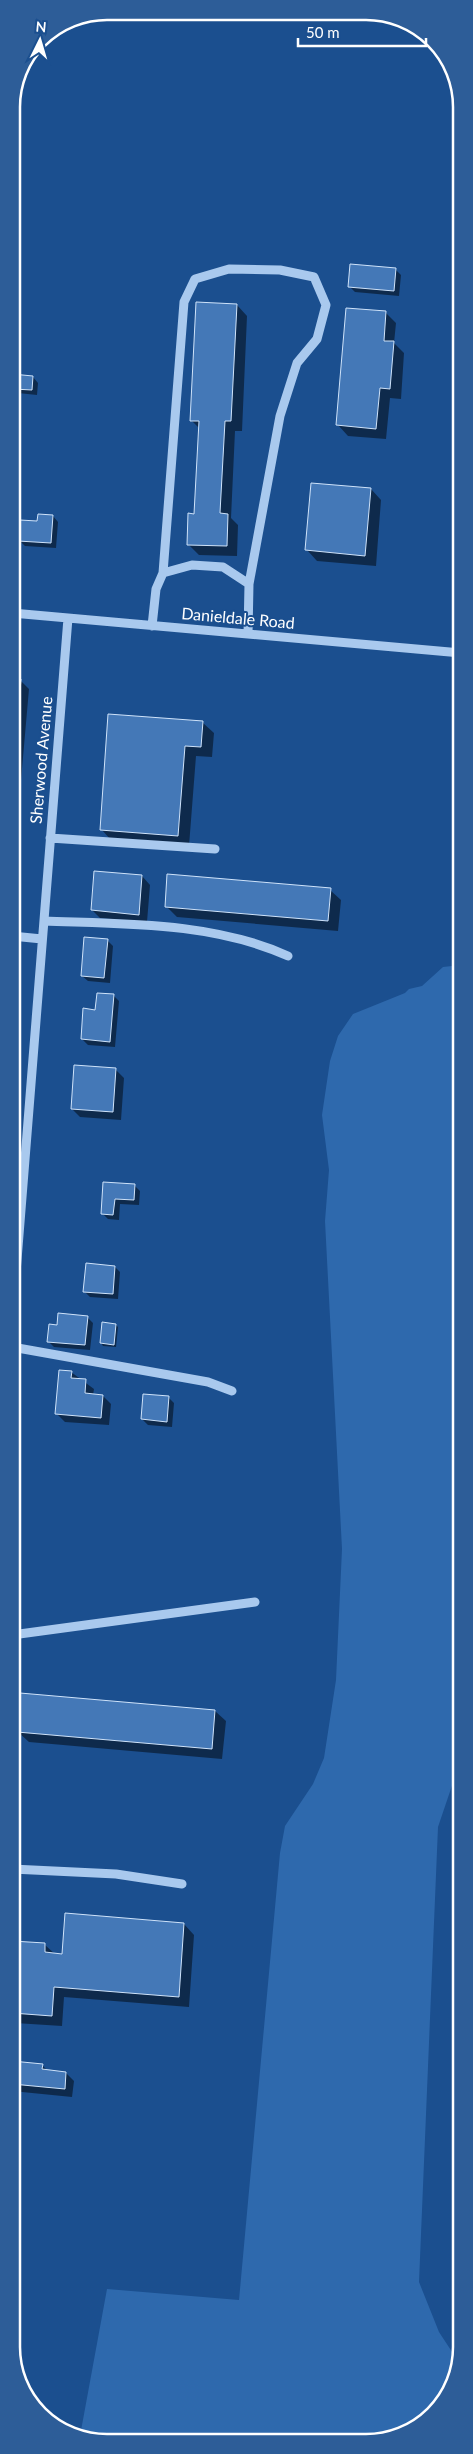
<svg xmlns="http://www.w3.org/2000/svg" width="473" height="2454" font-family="Lato,sans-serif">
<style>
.green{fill:#2e69ad}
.shadow{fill:#0007}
.building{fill:#4478b7;stroke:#cfe3fa}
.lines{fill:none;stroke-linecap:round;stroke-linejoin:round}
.minor{stroke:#a9c9ee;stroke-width:9}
.labels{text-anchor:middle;stroke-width:4;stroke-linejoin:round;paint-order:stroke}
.street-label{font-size:16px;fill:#fff;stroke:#1b4f8f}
.rim{fill:none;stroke:#fff;stroke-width:2.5}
</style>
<rect width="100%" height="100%" fill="#1b4f8f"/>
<!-- green -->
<path class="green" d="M461 965V1759L438 1827 419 2282 439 2332 458 2361 434 2415 379 2442 88 2441 80 2436 107 2289 239 2300 280 1853 285 1826 313 1784 324 1758 336 1680 342 1549 325 1221 329 1170 322 1115 330 1061 338 1036 353 1014 405 993 409 989 422 986 443 967Z"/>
<!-- shadow -->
<path class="shadow" d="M395 269 401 275 399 296 355 292 350 287Z
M237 305 247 316 242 431H235L231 518 238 525 237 556 199 555 188 544 195 515 199 428 191 420Z
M385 312 396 323 394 343 404 353 401 399 390 398 386 439 348 436 338 425Z
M12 375 33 377 38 383 37 395 18 393 16 412H12Z
M371 489 381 500 376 566 317 561 307 550Z
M53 516 58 522 56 548 25 546 19 540 39 523Z
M12 680H20L29 689 21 780H12Z
M110 716 203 723 214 733 212 757 196 756 189 846 111 840 101 829Z
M142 876 150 885 147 922 100 918 92 910Z
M330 890 341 900 338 931 177 917 166 906Z
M107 940 113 946 110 983 88 981 82 976Z
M98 994 114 996 119 1001 115 1047 88 1045 82 1039 96 1011Z
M115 1069 124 1078 121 1120 80 1117 72 1109Z
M104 1183 134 1185 140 1191 139 1205 120 1204 119 1220 108 1219 102 1213Z
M115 1267 120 1272 118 1299 90 1297 84 1291Z
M87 1317 93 1323 90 1350 54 1347 49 1342 58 1326Z
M116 1325 118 1327 116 1347 103 1346 101 1343Z
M71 1372 94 1389 93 1395 103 1396 111 1404 109 1425 65 1422 56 1413Z
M168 1397 174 1403 172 1427 148 1425 142 1419Z
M215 1711 226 1721 222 1759 29 1742 18 1732Z
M184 1924 194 1935 189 2007 64 1997 62 2026 15 2023 12 2020V1942L45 1945 55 1954 63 1955Z
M12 2062 42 2065 48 2071 66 2073 74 2081 72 2097 12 2091Z"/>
<!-- building -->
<path class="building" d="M350 264 396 268 394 291 348 287Z
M196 302 237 304 231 421H225L220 513 228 514 227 546 187 545 188 513 194 514 199 421H190Z
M346 308 386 311 384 341H394L390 389 380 388 376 429 336 425Z
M12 374 33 376 32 390 13 389 12 403Z
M311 483 371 488 365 556 305 550Z
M38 514 53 515 51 543 18 541 20 520 37 521Z
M12 678 21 679 13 773H12Z
M108 714 203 721 201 747 185 746 178 836 100 830Z
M94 871 142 875 139 915 91 910Z
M167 874 331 888 328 921 165 907Z
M84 937 108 939 104 978 81 976Z
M97 993 114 994 110 1042 81 1039 83 1008 95 1010Z
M74 1065 116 1068 113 1112 71 1109Z
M103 1182 135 1184 134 1200 115 1199 113 1215 101 1214Z
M86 1263 115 1266 113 1294 83 1292Z
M58 1313 88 1316 85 1345 47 1342 49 1324 57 1325Z
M102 1322 116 1324 114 1345 100 1343Z
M59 1370 72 1371 71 1378 86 1379 85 1393 103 1395 101 1418 55 1414Z
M143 1394 169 1396 167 1422 141 1419Z
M20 1693 215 1710 212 1749 17 1732Z
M65 1913 184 1923 179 1997 54 1987 52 2016 12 2013V1941L45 1943V1952L62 1954Z
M12 2061 43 2064 42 2069 66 2072 65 2089 12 2084Z"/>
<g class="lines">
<!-- minor -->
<path class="minor" d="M163 573 184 302 195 279 229 269 280 270 314 277 326 305 317 339 297 363 280 416 249 584 248 634
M12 613 461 653
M152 626 156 589 163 573 192 565 223 567 249 584
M50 838 215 849
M44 921C125 924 213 922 288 956
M12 936 42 939
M12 1323 68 618
M12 1347 208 1382 232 1391
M12 1635 255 1602
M12 1869 116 1874 182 1884"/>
</g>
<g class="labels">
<!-- street labels -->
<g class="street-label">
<text transform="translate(238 618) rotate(5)" y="6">Danieldale Road</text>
<text transform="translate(41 760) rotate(-85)" y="6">Sherwood Avenue</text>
</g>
</g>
<!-- crop -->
<path d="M0 0H473V2454H0ZM107 20H366A87 87 0 0 1 453 107V2347A87 87 0 0 1 366 2434H107A87 87 0 0 1 20 2347V107A87 87 0 0 1 107 20Z" fill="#2d5d98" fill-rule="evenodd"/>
<path class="rim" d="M107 20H366A87 87 0 0 1 453 107V2347A87 87 0 0 1 366 2434H107A87 87 0 0 1 20 2347V107A87 87 0 0 1 107 20Z"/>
<!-- north arrow -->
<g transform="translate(40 40) rotate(5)" stroke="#1b4f8f" stroke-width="4" paint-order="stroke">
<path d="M0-4L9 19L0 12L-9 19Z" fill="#ffffff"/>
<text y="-8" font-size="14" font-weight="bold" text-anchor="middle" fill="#ffffff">N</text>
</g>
<!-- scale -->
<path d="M298 38v8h128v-8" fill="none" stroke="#ffffff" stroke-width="2.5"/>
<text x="306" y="38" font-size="15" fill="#ffffff" stroke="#1b4f8f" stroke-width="4" paint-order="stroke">50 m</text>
</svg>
